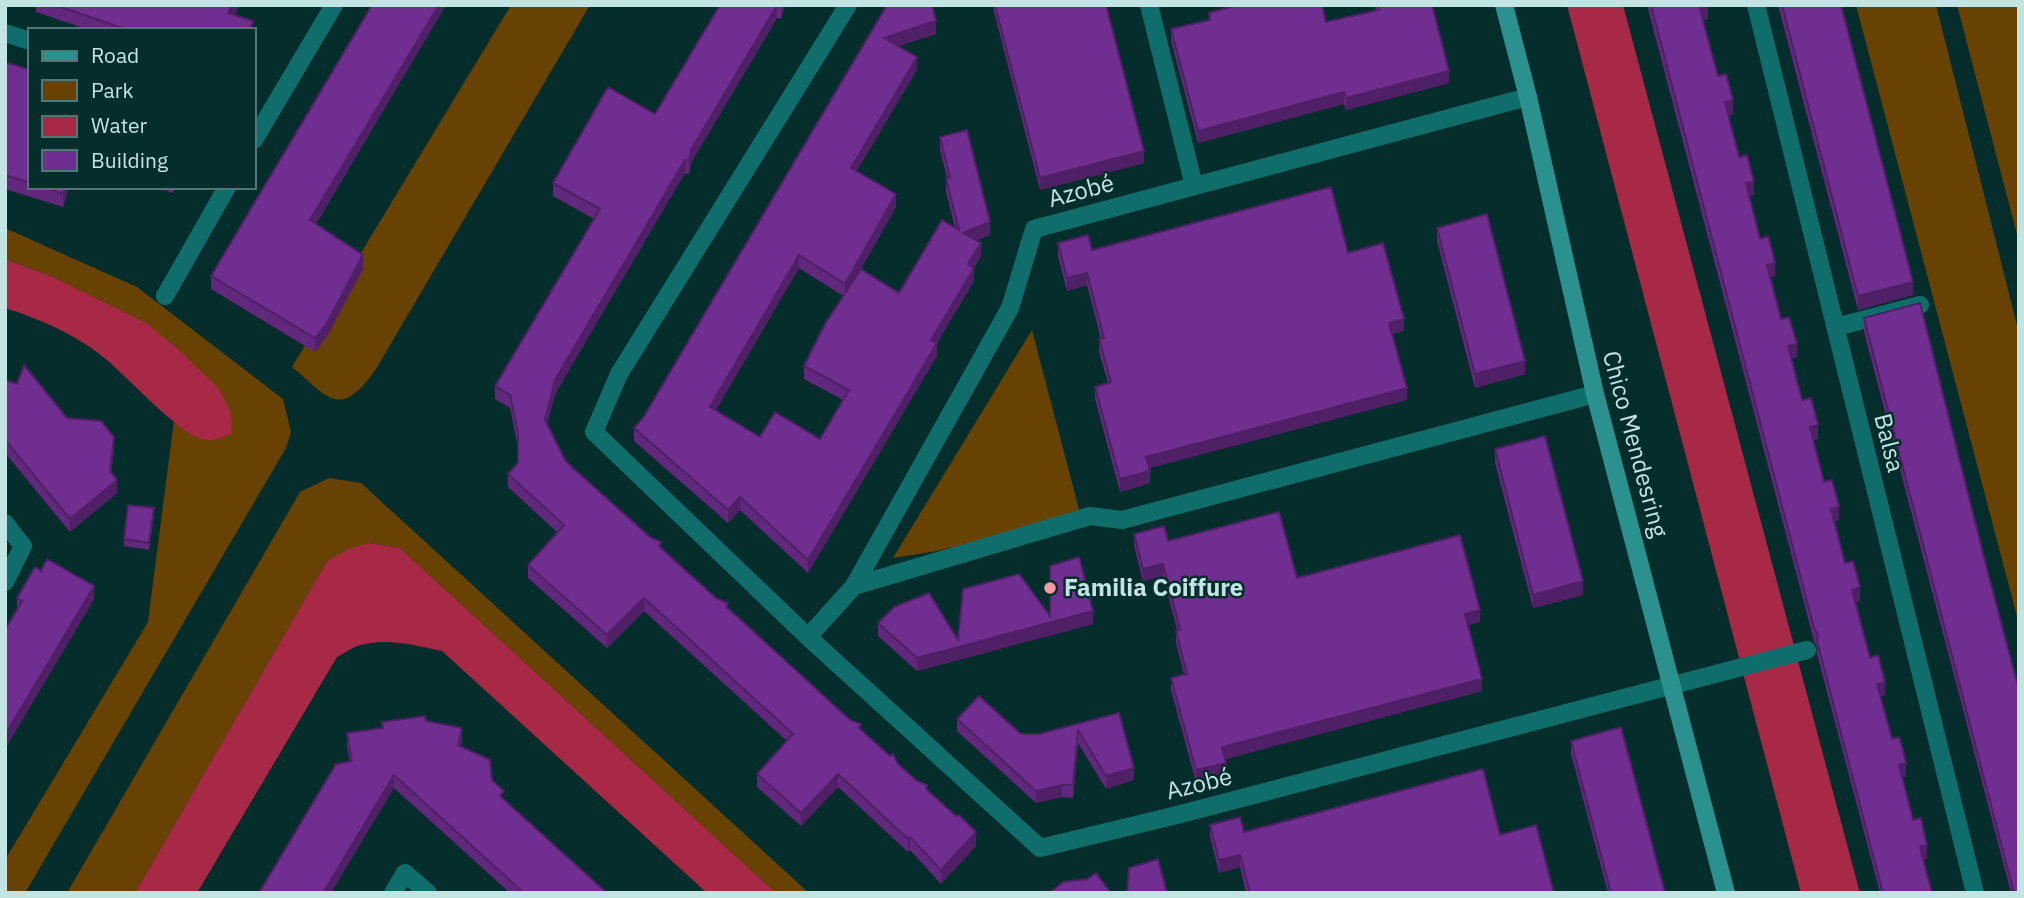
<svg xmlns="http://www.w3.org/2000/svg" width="2024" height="898" font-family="'IBM Plex Sans',sans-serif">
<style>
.green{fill:#674203}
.water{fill:#a72946}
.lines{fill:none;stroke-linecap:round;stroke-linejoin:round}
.street{stroke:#0f6e6c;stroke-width:18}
.secondary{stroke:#2b918e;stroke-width:18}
.wall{fill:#61287d;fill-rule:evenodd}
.shaded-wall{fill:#4f2066}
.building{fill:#712e91;stroke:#4f2066;stroke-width:2}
.poi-dot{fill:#f49aa4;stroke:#042d2c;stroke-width:2.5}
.labels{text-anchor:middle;stroke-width:5;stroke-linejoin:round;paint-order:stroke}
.street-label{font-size:24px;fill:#c2e4e2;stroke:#042d2c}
.poi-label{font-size:24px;font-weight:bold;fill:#c2e4e2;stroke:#042d2c;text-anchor:start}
</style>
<rect width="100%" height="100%" fill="#042d2c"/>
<!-- green -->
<path class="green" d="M511 5H590L376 369C340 420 330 399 292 367Z
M1856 5H1936L2019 333V624Z
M1957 5H2019V242Z
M5 228 137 287 283 399 291 432 286 448 25 893H5V860L148 622 174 420 180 426 178 349 145 323 53 277 5 259Z
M1032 330 1081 517 937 551 893 558Z
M329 478 361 483 809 893H776L400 548 369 543 327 561 135 893H67L300 492Z"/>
<!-- water -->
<path class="water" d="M1567 5H1623L1860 893H1801Z
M5 259 53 277 146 323 178 349 219 389 231 413 232 433C222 438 212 442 201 439 176 431 125 374 102 356 75 334 37 318 5 308Z
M369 543 400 548 776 893H707L442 651C415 645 384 637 357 646 350 649 343 654 337 657L197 893H135L327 561 351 548Z"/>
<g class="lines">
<!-- street -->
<path class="street" d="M848 5 619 374 594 432 808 637 1040 848 1177 815 1807 650
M1149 5 1194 186
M1756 5 1975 893
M5 33 30 41
M254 140 334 5
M165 296 227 187
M1836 327 1920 305
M5 523 23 546 5 582
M854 586 1090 516 1122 520 1595 394
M808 637 854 586 1010 308 1034 229 1528 97
M393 893 405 873 428 893"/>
<!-- secondary -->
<path class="secondary" d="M1504 5 1528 97 1595 394 1726 893"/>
</g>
<!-- wall -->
<path class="wall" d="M36 5H240L234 15 253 30H89L36 12Z
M372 5H446L316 224 363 269 327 336 315 352 211 289V276Z
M720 5H785L781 19 777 18 691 163 689 174 685 173 555 394 547 424 565 460 927 790 976 846 941 884 910 850 908 852 838 787 801 826 757 787V774L787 741 644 611 607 648 528 578V565L558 533 508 487V474L518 463V447L510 408 495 399V386L594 219 553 196V183L655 114Z
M887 5 936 34 898 46 917 70 856 171 896 207 861 269 899 293 955 228 946 191V178H947L940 150V137L990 235 977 240 981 256 974 268V281L937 343V356L808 573 740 510 728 523 634 441V428L643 418ZM799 268 843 296 804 366V379L843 400 820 439 760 437 716 410Z
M994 5H1106L1144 163 1040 190 994 12Z
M1374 5H1432L1449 83 1346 110 1344 104 1198 143 1171 41V29L1209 20V13L1326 22 1376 11Z
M1647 5H1708V19L1703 20 1718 76 1733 114 1728 115 1739 157 1754 195 1749 196 1760 239 1775 276 1771 277 1781 319 1797 357 1792 358 1802 400 1818 439 1813 440 1824 482 1839 520 1835 521 1845 563 1860 601 1856 602 1870 658 1885 695 1880 697 1892 739 1906 776 1902 778 1913 820 1927 858 1923 860 1932 893H1880L1817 654V647L1814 641Z
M1778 5H1841L1913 295 1858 310Z
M5 62 30 70V187H69L63 207 5 189Z
M157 187H175L173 193Z
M1437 228 1525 374 1475 388 1437 241Z
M1058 243 1092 250 1348 253 1404 331 1392 334 1407 400 1149 468 1150 483 1120 492 1095 399V387L1108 383 1099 352V339H1101L1087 285 1067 291 1058 256Z
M1864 318 2019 893H2011L1864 332Z
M5 380 67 418 114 449 111 472 117 493 70 532 5 453Z
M1495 449 1583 595 1533 608 1495 463Z
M154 515 149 550 124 546V539Z
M1134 534 1168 541 1297 578 1480 622 1468 625 1482 691 1225 759 1226 775 1196 782 1171 690V678L1184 675 1176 643V631L1177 630 1163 576 1143 581 1134 546Z
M17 598 94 599 5 749V630L17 610Z
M1050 616 1093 624 917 671 878 636V623L958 640Z
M1119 713 1134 780 1106 789 1078 743 1073 798 1062 797 1036 803 957 731V719L1021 734H1039Z
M426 721 462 741 461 746 492 780 504 799 607 893H510L394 788 350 762 347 747V733L382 728V722Z
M1571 741 1665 893H1608L1571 754Z
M1210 825 1244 832 1500 835 1554 893H1246L1240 867 1219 873 1210 837Z"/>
<!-- shaded-wall -->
<path class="shaded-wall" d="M232 5H240L228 26V13Z
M439 5H446L310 233V220Z
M777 5V18L691 163 689 174V161L691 150Z
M781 5H785L781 19Z
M1708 5V19L1700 21V8Z
M936 21V34L884 51V38Z
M917 57V70L851 181V168Z
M1449 71V83L1346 110V98Z
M1344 92V104L1198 143V131Z
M1733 100V114L1725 116V102Z
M1144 151V163L1040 190V178Z
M685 160V173L555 394 545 433V420L555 380Z
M1754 182V195L1746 197V183Z
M65 187H69L63 207V194Z
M896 194V207L845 297V284Z
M990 222V235L963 246V233Z
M981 243V256L968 277V264Z
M363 255V269L327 336 315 352V338Z
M799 255V268L710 420V407Z
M1775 263V276L1767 278V265Z
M974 268V281L931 353V340Z
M1087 273V285L1067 291V278Z
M1913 282V295L1858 310V296Z
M1404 319V331L1389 335V323Z
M937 343V356L808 573V560Z
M1797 344V357L1788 359V346Z
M1525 361V374L1475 388V374Z
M1407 388V400L1146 469V457Z
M1818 425V439L1810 440V427Z
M114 437V449L110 484V471Z
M1150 471V483L1120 492V479Z
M117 480V493L70 532V519Z
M740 497V510L728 523V510Z
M1839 506V520L1831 522V509Z
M1163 564V576L1143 581V569Z
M1583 581V595L1533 608V595Z
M94 586V599L5 749V735Z
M1860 587V601L1852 603V590Z
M644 598V611L607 648V635Z
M1480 610V622L1465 626V614Z
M1093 611V624L917 671V658Z
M1482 679V691L1222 760V747Z
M1885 682V695L1877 698V684Z
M462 728V741L458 758V745Z
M1078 730V743L1073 798V785Z
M1226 763V775L1196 782V770Z
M1906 763V776L1899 778V765Z
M1134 768V780L1106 789V776Z
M838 774V787L801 826V813Z
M394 775V788L331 893H323Z
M1062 785V797L1036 803V791Z
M976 832V846L941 884V870Z
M910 837V850L908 852V839Z
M1927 845V858L1920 860V847Z
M1240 855V867L1219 873V860Z"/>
<!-- building -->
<path class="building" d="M55 5H232L228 13 253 21 250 30H128Z
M372 5H439L310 220 363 255 327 323 315 338 211 276Z
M720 5H777L691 150 689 161 685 160 555 380 545 420 565 460 574 469 651 538 661 542 659 546 674 560 717 599 728 603 726 607 741 620 850 720 861 724 859 728 890 756 893 754 898 764 917 781 927 785 926 789 956 816 959 815 976 832 941 870 910 837 908 839 838 774 801 813 757 774 793 734 644 598 607 635 528 565 564 525 508 474 518 463V433L510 395 495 386 600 209 553 183 608 87 655 114Z
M887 5H932L936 21 884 38 917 57 851 168 896 194 845 284 799 255 710 407 760 437 775 412 820 439 849 390 804 366 825 324 861 269 899 293 942 220 959 230 946 178 950 177 940 137 967 130 990 222 963 233 981 243 968 264 974 268 931 340 937 343 808 560 740 497 728 510 634 428 643 418Z
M995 5H1106L1144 151 1040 178Z
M1237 5H1322L1326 22 1379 10 1378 5H1432L1449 71 1346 98 1344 92 1198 131 1171 29 1210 20 1209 13Z
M1651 5H1708L1700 8 1703 21 1718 76 1726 74 1733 100 1725 102 1739 157 1747 155 1754 182 1746 183 1760 239 1768 236 1772 250 1775 263 1767 265 1781 319 1789 317 1797 344 1788 346 1802 400 1811 398 1818 425 1810 427 1824 482 1832 480 1839 506 1831 509 1845 563 1853 561 1860 587 1852 590 1870 658 1878 655 1885 682 1877 684 1892 739 1899 737 1903 750 1906 763 1899 765 1913 820 1921 818 1924 832 1927 845 1920 847 1932 893H1883L1817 641 1818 634 1814 628Z
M1782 5H1841L1913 282 1858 296Z
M5 62 30 70V183L5 175Z
M43 187H65L63 194Z
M1331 187 1348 253 1383 243 1404 319 1389 323 1407 388 1146 457 1150 471 1120 479 1095 387 1111 382 1099 339 1104 338 1087 273 1067 278 1058 243 1088 235 1092 250Z
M1487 214 1525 361 1475 374 1437 228Z
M1920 303 1988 573 2019 690V893H2014L1864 318Z
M24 365 67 418 101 421 114 437 110 471 117 480 70 519 5 440V380L17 384Z
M1545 436 1583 581 1533 595 1495 449Z
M128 505 154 508 149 543 124 539Z
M1279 512 1297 578 1460 535 1480 610 1465 614 1482 679 1222 747 1226 763 1196 770 1171 678 1187 674 1176 631 1180 629 1163 564 1143 569 1134 534 1164 526 1168 541Z
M1079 557 1093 611 917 658 878 623 894 607 929 593 958 640 963 589 1019 574 1050 616V566Z
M47 559 94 586 5 735V630L22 601 17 598 35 567 41 571Z
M979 696 1021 734H1039L1119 713 1134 768 1106 776 1078 730 1073 785H1062L1036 791 957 719Z
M425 716 426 721 462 728 458 745 490 760 492 780 504 791 500 796 607 893H524L394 775 323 893H259L336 764 352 761 347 733 383 728 382 722Z
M1621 727 1665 893H1611L1571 741Z
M1483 769 1500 835 1536 825 1554 893H1250L1240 855 1219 860 1210 825 1240 817 1244 832Z
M1158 859 1167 893H1127L1129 868Z
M1096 873 1111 893H1049L1063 882 1087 879Z"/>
<!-- markers -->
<circle class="poi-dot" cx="1050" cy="588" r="7"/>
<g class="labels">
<!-- street labels -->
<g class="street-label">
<text transform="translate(1081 191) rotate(-15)" y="8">Azobé</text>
<text transform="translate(1889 443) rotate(76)" y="8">Balsa</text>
<text transform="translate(1635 444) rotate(75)" y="8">Chico Mendesring</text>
<text transform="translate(1199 784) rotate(-14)" y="8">Azobé</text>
</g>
<!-- poi labels -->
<g class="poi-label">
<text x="1064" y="596">Familia Coiffure</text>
</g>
</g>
<!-- border -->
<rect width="2024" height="898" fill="none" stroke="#c2e4e2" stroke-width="14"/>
<!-- legend -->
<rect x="28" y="28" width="228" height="161" fill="#042d2c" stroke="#507675" stroke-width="2"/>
<rect x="42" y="51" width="35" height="10" fill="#2b918e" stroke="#507675" stroke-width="2"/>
<text x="91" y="63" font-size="21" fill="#c2e4e2">Road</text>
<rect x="42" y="80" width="35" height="21" fill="#674203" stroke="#507675" stroke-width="2"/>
<text x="91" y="98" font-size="21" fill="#c2e4e2">Park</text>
<rect x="42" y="116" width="35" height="21" fill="#a72946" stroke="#507675" stroke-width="2"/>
<text x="91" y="133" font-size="21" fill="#c2e4e2">Water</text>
<rect x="42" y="150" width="35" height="21" fill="#712e91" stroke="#507675" stroke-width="2"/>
<text x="91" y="168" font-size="21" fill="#c2e4e2">Building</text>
</svg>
